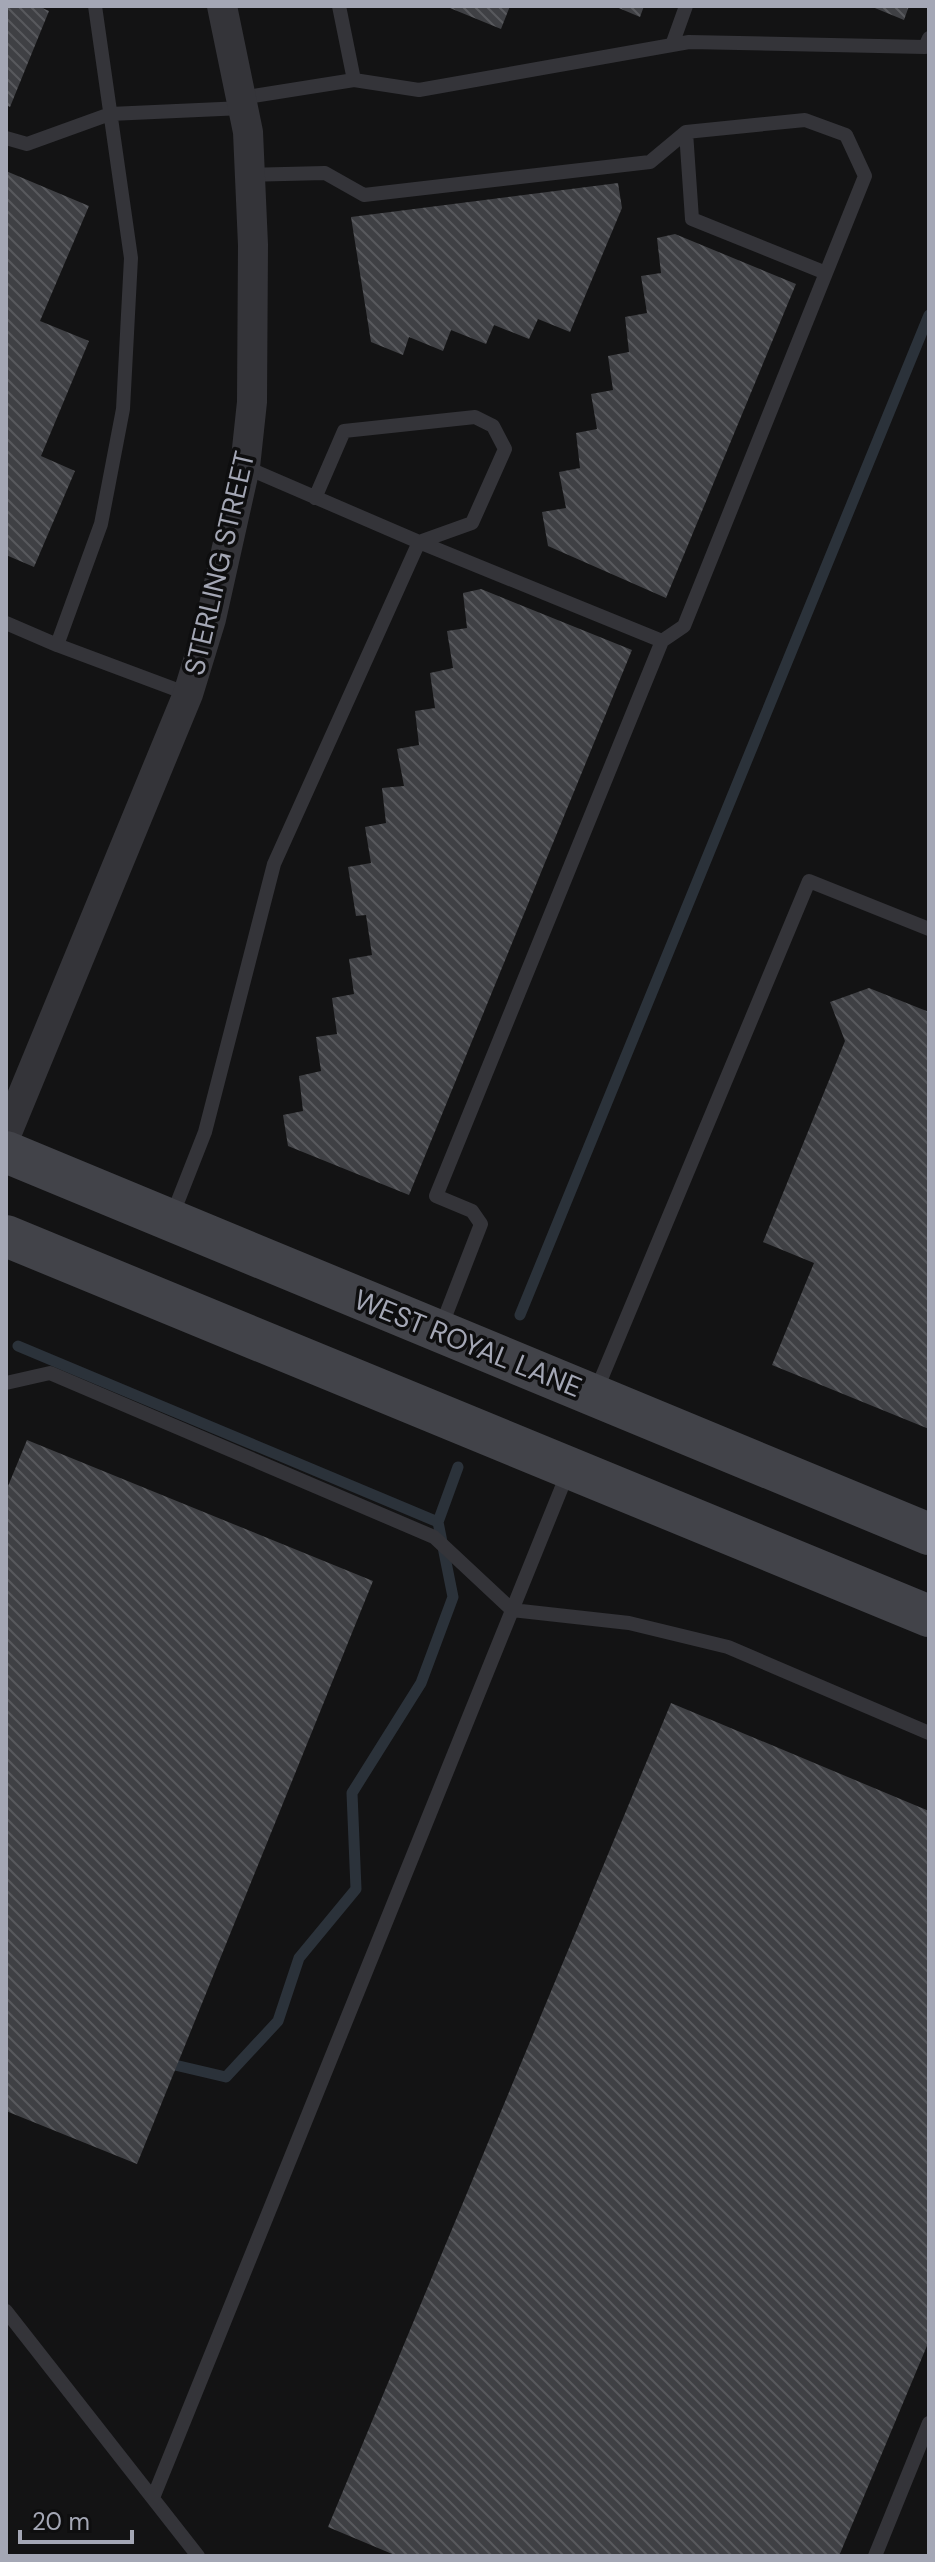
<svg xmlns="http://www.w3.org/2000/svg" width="935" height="2562" font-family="'DM Sans',sans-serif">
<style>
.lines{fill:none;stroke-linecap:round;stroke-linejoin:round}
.stream{stroke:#2b323a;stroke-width:11}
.building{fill:url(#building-back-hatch)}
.service{stroke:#343439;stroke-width:14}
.minor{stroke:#343439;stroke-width:30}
.secondary{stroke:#424349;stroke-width:42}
.labels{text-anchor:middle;stroke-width:7;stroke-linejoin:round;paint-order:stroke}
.street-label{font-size:28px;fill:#a4a7b5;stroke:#0e0e0f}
</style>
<defs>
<pattern id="building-back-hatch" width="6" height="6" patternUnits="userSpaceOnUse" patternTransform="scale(2)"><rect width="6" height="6" fill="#3f4044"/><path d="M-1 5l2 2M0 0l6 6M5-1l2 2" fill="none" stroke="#58595d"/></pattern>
</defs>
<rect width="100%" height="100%" fill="#131314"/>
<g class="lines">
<!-- stream -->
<path class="stream" d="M520 1315 929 315
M18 1346 438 1522
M162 2062 226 2077 278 2021 299 1958 356 1889 352 1793 421 1683 453 1597 438 1522 458 1467"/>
</g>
<!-- building -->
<path class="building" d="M6 6H38L49 11 10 107 6 105Z
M445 6H510L501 29Z
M614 6H644L640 17Z
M870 6H909L904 20Z
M6 171 89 206 40 321 89 341 41 456 75 471 34 567 6 555Z
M618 183 622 208 570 332 538 319 529 339 494 325 486 344 451 330 443 351 409 337 403 355 371 342 351 217Z
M675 234 796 284 666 598 548 546 542 512 566 508 559 472 580 468 576 433 597 429 591 394 613 390 608 356 629 352 625 317 647 313 641 276 661 273 657 238Z
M481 589 632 650 409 1195 288 1146 283 1115 303 1111 299 1076 321 1071 316 1037 337 1034 332 998 354 994 349 959 372 955 366 915 356 916 348 867 371 863 365 827 386 823 382 788 404 786 397 749 419 745 415 711 435 708 430 673 453 668 447 631 467 628 463 593Z
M869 988 929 1012V1429L772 1365 814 1263 763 1242 845 1041 830 1002Z
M27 1440 373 1581 137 2164 6 2111V1491Z
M671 1703 929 1811V2341L839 2556H397L328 2527Z"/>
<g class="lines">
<!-- service -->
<path class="service" d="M339 6 354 80
M672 45 686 6
M240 98 354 80 419 90 689 42 925 47 929 38
M686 132 692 219 826 273
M6 138 27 144 110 114 243 108
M249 175 325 173 364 195 650 162 686 132 805 120 846 135 865 176 684 626 662 641 436 1196 472 1211 481 1224 441 1327
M245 467 419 542 662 641
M6 623 57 645 101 524 123 409 131 258 95 6
M57 645 188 694
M172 1216 205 1132 274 864 419 542 472 523 505 449 493 426 475 417 344 431 315 498
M6 1383 50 1373 434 1537 512 1610 629 1623 728 1647 929 1733
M596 1391 809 881 929 929
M6 2311 198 2556
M153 2498 568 1472
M875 2556 929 2423"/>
<!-- minor -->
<path class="minor" d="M6 1135 188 694 211 619 245 467 252 402 253 245 248 132 222 6"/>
<!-- secondary -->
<path class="secondary" d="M6 1152 929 1534
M6 1236 929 1616"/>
</g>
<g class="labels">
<!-- street labels -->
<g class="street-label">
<text transform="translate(219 563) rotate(-77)" y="10">STERLING STREET</text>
<text transform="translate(468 1343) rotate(22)" y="10">WEST ROYAL LANE</text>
</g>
</g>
<!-- border -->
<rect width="935" height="2562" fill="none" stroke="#a4a7b5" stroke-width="16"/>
<!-- scale -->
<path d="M20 2530v12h112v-12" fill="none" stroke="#a4a7b5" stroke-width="4"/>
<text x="32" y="2530" font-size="24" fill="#a4a7b5" stroke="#0e0e0f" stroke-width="6" paint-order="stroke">20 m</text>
</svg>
